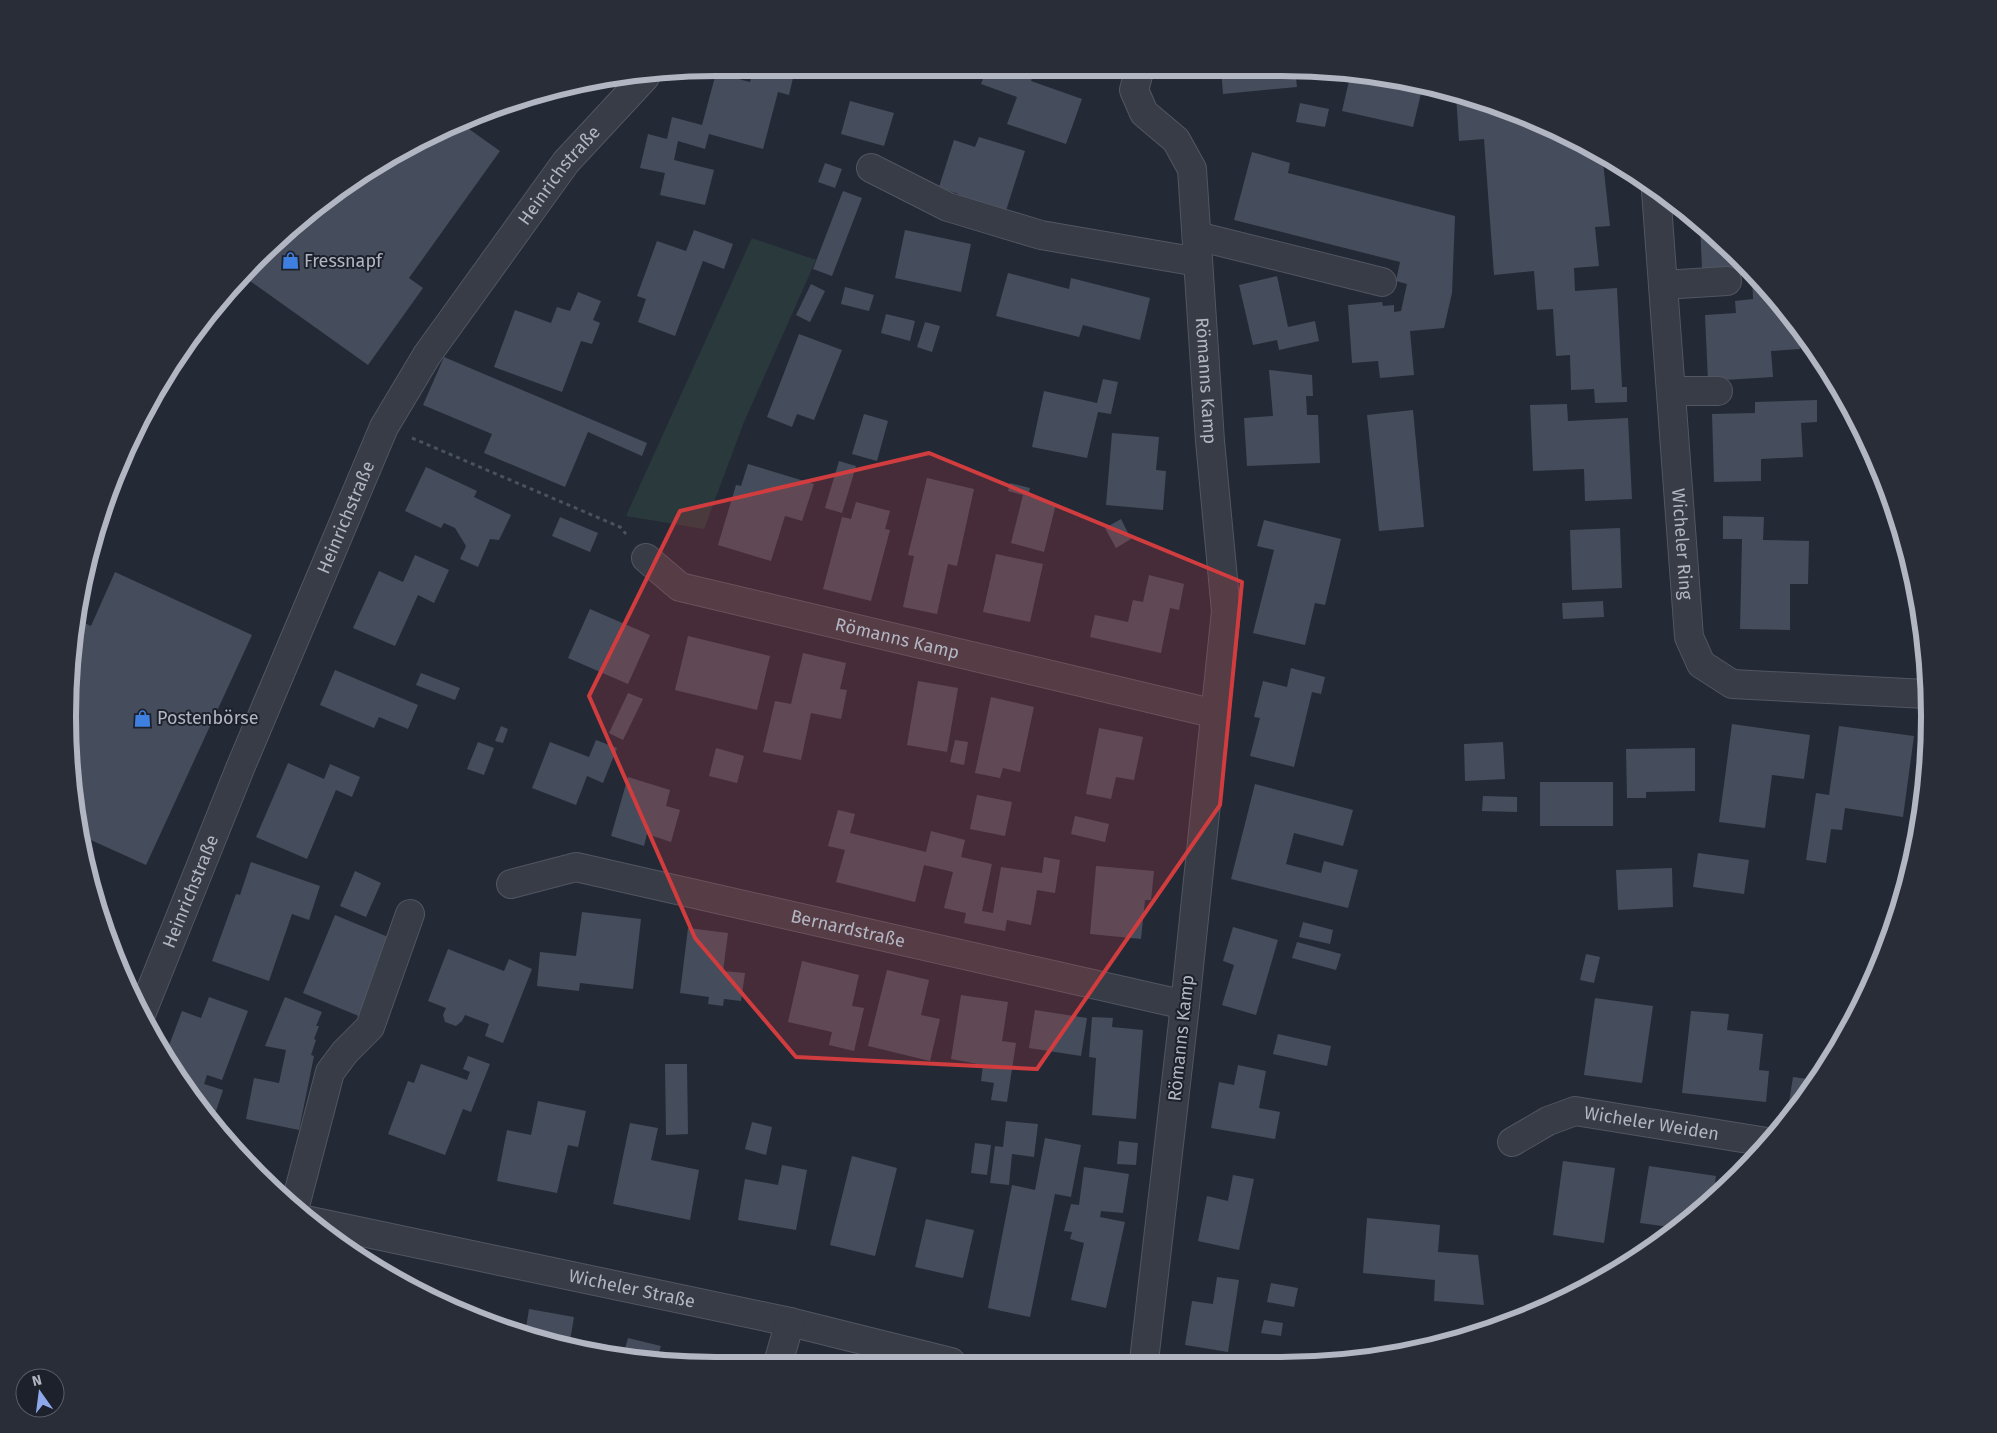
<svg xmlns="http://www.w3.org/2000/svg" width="1997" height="1433" font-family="'Fira Sans',sans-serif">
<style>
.green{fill:#29393c}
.building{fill:#454c5b}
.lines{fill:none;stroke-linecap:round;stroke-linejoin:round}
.minor-casing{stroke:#525662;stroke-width:30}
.path{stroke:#475459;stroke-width:3;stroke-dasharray:4 4;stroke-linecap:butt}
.minor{stroke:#373c47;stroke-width:28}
.marked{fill:#d13d3f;fill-opacity:0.2;stroke:#d13d3f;stroke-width:4;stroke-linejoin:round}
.labels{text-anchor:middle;stroke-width:4;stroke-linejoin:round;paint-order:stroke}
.street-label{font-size:18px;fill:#b2b6c3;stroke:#1c212c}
.poi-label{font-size:18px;fill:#b2b6c3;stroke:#1c212c;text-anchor:start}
.rim{fill:none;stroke:#b2b6c3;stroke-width:6}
</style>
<rect width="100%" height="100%" fill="#242936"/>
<!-- green -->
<path class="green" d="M752 238 816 260 744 422 704 529 626 516Z"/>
<!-- building -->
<path class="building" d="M754 68 793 78 789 95 778 92 763 149 709 134 705 149 678 141 674 160 714 170 705 205 660 195 665 173 640 168 648 134 667 139 672 117 702 125 716 73 750 82Z
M987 68H1036L1031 81 1082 99 1066 144 1007 124 1017 97 981 84Z
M1221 68 1295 69 1297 87 1223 94Z
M1335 73 1407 80 1423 85 1413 127 1342 111 1349 81 1333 78Z
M1456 95 1529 117 1602 153 1610 226 1595 227 1599 266 1574 268 1575 291 1617 288 1622 387H1627V402L1595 403 1594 389 1571 390 1570 355 1556 356 1553 309 1537 310 1534 271 1494 275 1484 139 1459 141Z
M850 101 894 113 884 146 841 134Z
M1300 103 1329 109 1325 127 1296 122Z
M459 122 500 151 409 278 423 288 368 365 243 276 356 177Z
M979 137 1025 151 1003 220 955 205 958 194 939 187 954 140 975 147Z
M1252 152 1290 163 1288 173 1455 216 1452 293 1444 328 1410 331 1414 375 1380 378 1378 361 1352 363 1348 305 1382 302 1383 306 1394 305V312L1401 311 1407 284 1396 281 1400 262 1234 220Z
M825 163 842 169 835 188 818 182Z
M843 191 862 198 832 276 813 269Z
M1700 223 1708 228 1746 267 1702 269Z
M694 230 733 244 724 269 703 261 675 336 638 322 646 299 637 296 657 241 686 251Z
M905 230 971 244 961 292 895 278Z
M1008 273 1069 289 1071 278 1150 298 1140 340 1083 325 1079 337 996 316Z
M1277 276 1288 327 1315 321 1319 341 1279 350 1277 340 1253 345 1239 285Z
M1752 276H1756L1769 289 1799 332 1800 349 1771 351 1773 377 1708 381 1705 315 1736 313 1735 301 1753 299Z
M811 284 825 291 810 322 796 315Z
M845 287 874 295 869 311 841 304Z
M578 292 601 301 593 320 600 323 592 344 581 341 562 392 494 367 515 310 551 323 557 307 570 311Z
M886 314 915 321 910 341 881 333Z
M925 322 940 326 932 352 917 347Z
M799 334 842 350 814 420 797 414 792 427 767 417Z
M444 357 647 443 642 456 588 432 565 487 484 453 492 434 423 405Z
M1269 370 1312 375 1313 396H1306L1307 415H1318L1320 463 1247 466 1244 418 1273 416Z
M1103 379 1118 382 1111 414 1098 412 1087 458 1032 447 1044 391 1097 403Z
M1817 400V422L1801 423 1803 457 1761 459V481L1714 482 1712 414 1755 413V402Z
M1567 404 1568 421 1628 418 1632 499 1585 501 1584 469 1533 471 1530 405Z
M1413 410 1424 527 1379 531 1367 415Z
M864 414 888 421 877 461 852 454Z
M1112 433 1159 437 1156 470 1166 471 1163 510 1106 505Z
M839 461 856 466 842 513 825 508Z
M748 464 814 484 802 521 785 516 771 561 718 545 736 485 741 486Z
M426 467 477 491 474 497 511 515 499 540 490 539 478 567 460 559 466 546 455 528 444 523 441 528 405 511Z
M927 478 974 489 957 566 948 564 937 614 903 607 914 556 908 555Z
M1010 483 1030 488 1028 496 1056 504 1044 552 1011 543 1023 495 1008 491Z
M856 502 890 511 885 529 890 530 871 601 823 589 842 517 851 519Z
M1723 516 1764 517 1763 540 1809 541 1808 584H1790V630L1740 629 1742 539H1723Z
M560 517 598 533 590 552 552 536Z
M1121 519 1131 539 1116 548 1105 528Z
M1264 520 1341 539 1325 605 1315 603 1305 645 1253 633 1274 550 1257 546Z
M1620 528 1622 588 1572 590 1570 530Z
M996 554 1043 564 1030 622 983 612Z
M415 555 449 570 434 603 418 595 395 646 353 628 379 571 403 582Z
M115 572 252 635 146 865 82 836 73 801V632L76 619 91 626Z
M1149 575 1184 584 1179 610 1170 608 1161 653 1090 637 1095 615 1128 622 1133 600 1143 602Z
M1603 601 1604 617 1563 619 1562 603Z
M590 609 650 635 628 684 568 658Z
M688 636 770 656 757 710 675 690Z
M803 653 846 663 840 689 847 690 841 719 811 713 801 760 763 752 775 701 791 704Z
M1291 668 1325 677 1321 694 1312 692 1294 767 1250 756 1260 718 1254 717 1263 681 1287 687Z
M335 670 418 705 408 729 379 717 374 728 320 705Z
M421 673 460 688 455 700 416 685Z
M918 681 958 688 947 752 907 745Z
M628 693 643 699 623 740 609 733Z
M991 697 1034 707 1020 772 1003 768 1000 778 975 773Z
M1732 724 1810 735 1804 779 1772 775 1765 828 1719 822Z
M501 726 508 729 503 743 495 741Z
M1839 726 1914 736 1903 817 1845 808 1842 830 1831 829 1826 863 1806 860 1816 793 1829 795Z
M1099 728 1143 737 1134 780 1116 777 1111 799 1086 794Z
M596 740 617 748 603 783 587 776 576 805 532 788 550 742 589 757Z
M955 740 968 742 964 765 950 762Z
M478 742 494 748 484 775 467 769Z
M1503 742 1505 779 1465 781 1464 744Z
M716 748 744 756 737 783 709 776Z
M1695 748V791L1646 792V798H1627L1626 749Z
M288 763 324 779 330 764 360 777 352 797 336 790 307 859 256 837Z
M1918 774 1925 775 1920 807 1914 806Z
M628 777 670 790 666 806 680 810 671 842 647 834 644 846 611 836Z
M1540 782H1613V826H1540Z
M1255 784 1353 810 1343 846 1294 833 1286 864 1321 873 1324 861 1358 870 1348 908 1231 879Z
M977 795 1012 802 1005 836 970 829Z
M1483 796 1517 797V812L1482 811Z
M838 810 855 814 850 833 926 852 931 831 965 840 961 857 992 864 982 911 993 913 1001 867 1042 873 1044 857 1060 860 1055 893 1037 890 1031 925 1007 920 1005 931 964 923 966 913 944 908 953 872 924 865 915 902 836 882 845 850 828 846Z
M1075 816 1109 824 1105 842 1071 834Z
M1698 853 1749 860 1744 894 1693 887Z
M251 862 320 886 309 920 292 914 269 981 212 961 236 894 240 895Z
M1096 866 1154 871 1151 900H1145L1141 939 1090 934Z
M1672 868 1673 907 1618 910 1616 870Z
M355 871 381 883 366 917 340 906Z
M582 912 641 919 633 989 580 983 579 991 537 986 540 952 576 956Z
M335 915 393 939 361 1017 303 993Z
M1303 922 1333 930 1330 944 1299 937Z
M1233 927 1278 940 1256 1015 1222 1005 1234 965 1223 961Z
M688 928 728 933 723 971 745 973 741 1001 724 999 723 1006 708 1004 709 997 680 993Z
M1297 942 1341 954 1336 970 1292 958Z
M448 949 504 971 509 959 532 969 503 1043 485 1036 489 1024 465 1015 462 1021 456 1026 445 1022 443 1015 446 1008 428 1001Z
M1586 954 1600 957 1594 983 1580 980Z
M802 961 859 975 852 1006 864 1008 854 1051 829 1045 832 1032 788 1022Z
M887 970 929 980 921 1015 940 1019 930 1061 868 1046Z
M961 995 1008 1002 1002 1041 1016 1043 1007 1102 991 1100 994 1083 981 1081 983 1065 951 1059Z
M209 997 248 1011 222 1080 207 1075 204 1084 223 1090 212 1123 177 1077 170 1065 171 1062 168 1061 165 1056 182 1011 201 1018Z
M285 997 322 1012 316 1026H319L314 1039 316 1040 311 1055 314 1056 299 1130 246 1119 254 1078 279 1083 286 1050 265 1046Z
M1595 998 1653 1006 1642 1083 1584 1075Z
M1035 1010 1087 1018 1081 1056 1029 1048Z
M1691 1011 1729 1014 1727 1030 1763 1034 1759 1070 1769 1071 1766 1102 1682 1093Z
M1092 1017 1113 1018 1112 1027 1143 1030 1136 1119 1092 1115 1096 1058 1089 1057Z
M1278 1034 1331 1046 1327 1066 1273 1054Z
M468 1056 490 1064 471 1112 463 1109 445 1155 388 1134 408 1081 414 1083 421 1064 467 1080 470 1072 463 1069Z
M665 1064H687L688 1134 666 1135Z
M1238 1065 1266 1071 1259 1108 1280 1112 1275 1139 1211 1128 1219 1082 1234 1085Z
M1793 1077 1815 1080 1792 1115H1787Z
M538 1101 586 1111 578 1147 568 1145 557 1193 497 1181 507 1130 531 1135Z
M1006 1121 1038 1124 1034 1157 1012 1154 1009 1185 990 1183 995 1146 1003 1147Z
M752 1122 772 1127 766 1155 745 1149Z
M630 1123 658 1128 651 1160 699 1170 690 1220 613 1204Z
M1045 1138 1081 1145 1071 1197 1055 1194 1030 1317 988 1308 1012 1185 1035 1190Z
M1119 1141 1138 1143 1136 1165 1117 1164Z
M975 1143 991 1145 987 1175 971 1173Z
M852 1156 897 1168 875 1256 830 1245Z
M1563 1161 1615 1168 1604 1243 1553 1235Z
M782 1165 807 1170 796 1230 738 1220 745 1179 778 1185Z
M1649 1166 1716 1176 1715 1182 1728 1184 1708 1205 1677 1228 1640 1223Z
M1084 1167 1129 1174 1123 1213 1101 1211 1100 1217 1125 1222 1106 1308 1071 1300 1084 1243 1070 1239 1072 1232 1064 1231 1071 1204 1079 1205Z
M1233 1175 1254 1179 1239 1250 1198 1241 1207 1196 1228 1201Z
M1367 1218 1440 1225 1438 1252 1478 1255 1484 1305 1434 1301 1435 1280 1363 1273Z
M926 1219 974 1230 963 1278 915 1267Z
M1217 1277 1239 1280 1228 1352 1185 1345 1192 1301 1213 1304Z
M1271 1283 1298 1288 1294 1307 1267 1302Z
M446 1304 461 1307 460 1310 446 1305Z
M529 1309 574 1317 569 1347 549 1343 525 1334Z
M1264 1320 1283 1323 1281 1336 1261 1333Z
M1459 1329 1474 1331 1458 1335Z
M628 1338 661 1346 659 1352 693 1360 695 1356 726 1364H674L623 1356Z
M1392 1346 1404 1350 1389 1354Z"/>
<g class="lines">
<defs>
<g id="minor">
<path id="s1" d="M1140 68 1134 90 1144 113 1176 140 1192 169 1210 441 1226 611 1185 1005 1144 1361"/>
<path d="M871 168 948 207 1041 235 1198 262"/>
<path id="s2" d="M1656 191 1689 637 1701 664 1732 684 1926 694"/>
<path d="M1197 236 1382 282"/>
<path d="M1663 285 1727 281"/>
<path d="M1671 391H1718"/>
<path id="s3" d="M646 558 680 587 1216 714"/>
<path id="s4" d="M511 884 576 867 1185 1005"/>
<path id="s5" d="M142 1012 241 766 384 427 427 355 566 162 645 77"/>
<path id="s6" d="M1512 1142 1548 1121 1575 1111 1767 1142"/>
<path d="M295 1206 330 1072 345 1052 370 1027 410 914"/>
<path id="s7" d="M310 1221 790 1322 951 1362"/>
<path d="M778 1363 790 1322"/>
</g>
</defs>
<!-- minor casing -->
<use href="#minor" class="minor-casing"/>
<!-- path -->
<path class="path" d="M412 438 620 527 626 534"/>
<!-- minor -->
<use href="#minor" class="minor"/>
</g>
<!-- marked area -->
<path class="marked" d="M929 453 1242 582 1220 805 1037 1069 796 1057 695 938 589 696 680 511Z"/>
<!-- icons -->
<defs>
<symbol id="shop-bare" viewBox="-9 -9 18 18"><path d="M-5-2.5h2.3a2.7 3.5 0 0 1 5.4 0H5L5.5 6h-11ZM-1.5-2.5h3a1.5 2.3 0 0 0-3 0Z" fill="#3f7fe0" stroke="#1c212c" stroke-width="2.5" paint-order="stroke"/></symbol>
</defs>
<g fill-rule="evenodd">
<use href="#shop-bare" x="278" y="248" width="25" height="25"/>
<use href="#shop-bare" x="130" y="706" width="25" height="25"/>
</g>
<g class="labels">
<!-- street labels -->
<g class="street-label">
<text dy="6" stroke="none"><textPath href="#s5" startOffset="940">Heinrichstraße</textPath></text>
<text dy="6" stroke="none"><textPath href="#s1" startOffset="335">Römanns Kamp</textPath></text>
<text dy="6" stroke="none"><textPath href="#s5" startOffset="535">Heinrichstraße</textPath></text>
<text dy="6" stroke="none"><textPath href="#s2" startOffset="354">Wicheler Ring</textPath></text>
<text dy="6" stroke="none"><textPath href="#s3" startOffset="268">Römanns Kamp</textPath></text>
<text dy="6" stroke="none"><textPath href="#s5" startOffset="130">Heinrichstraße</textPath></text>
<text dy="6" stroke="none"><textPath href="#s4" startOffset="346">Bernardstraße</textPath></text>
<text transform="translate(1181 1038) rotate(-84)" y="6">Römanns Kamp</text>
<text dy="6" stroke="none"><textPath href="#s6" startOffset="148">Wicheler Weiden</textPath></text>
<text dy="6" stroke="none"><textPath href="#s7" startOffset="329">Wicheler Straße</textPath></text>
</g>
<!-- poi labels -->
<g class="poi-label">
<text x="304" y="267">Fressnapf</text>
<text x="157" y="724">Postenbörse</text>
</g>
</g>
<!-- crop -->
<path d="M0 0H1997V1433H0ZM716 76H1281A640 640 0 0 1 1921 716V717A640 640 0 0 1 1281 1357H716A640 640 0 0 1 76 717V716A640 640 0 0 1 716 76Z" fill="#282d38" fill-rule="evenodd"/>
<path class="rim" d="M716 76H1281A640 640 0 0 1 1921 716V717A640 640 0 0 1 1281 1357H716A640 640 0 0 1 76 717V716A640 640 0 0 1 716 76Z"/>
<!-- north arrow -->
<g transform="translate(40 1393) rotate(346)"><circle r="24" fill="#1c212c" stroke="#585d68"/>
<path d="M0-4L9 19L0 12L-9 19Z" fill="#8fa8eb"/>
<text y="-8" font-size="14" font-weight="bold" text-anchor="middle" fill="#b2b6c3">N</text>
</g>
</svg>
